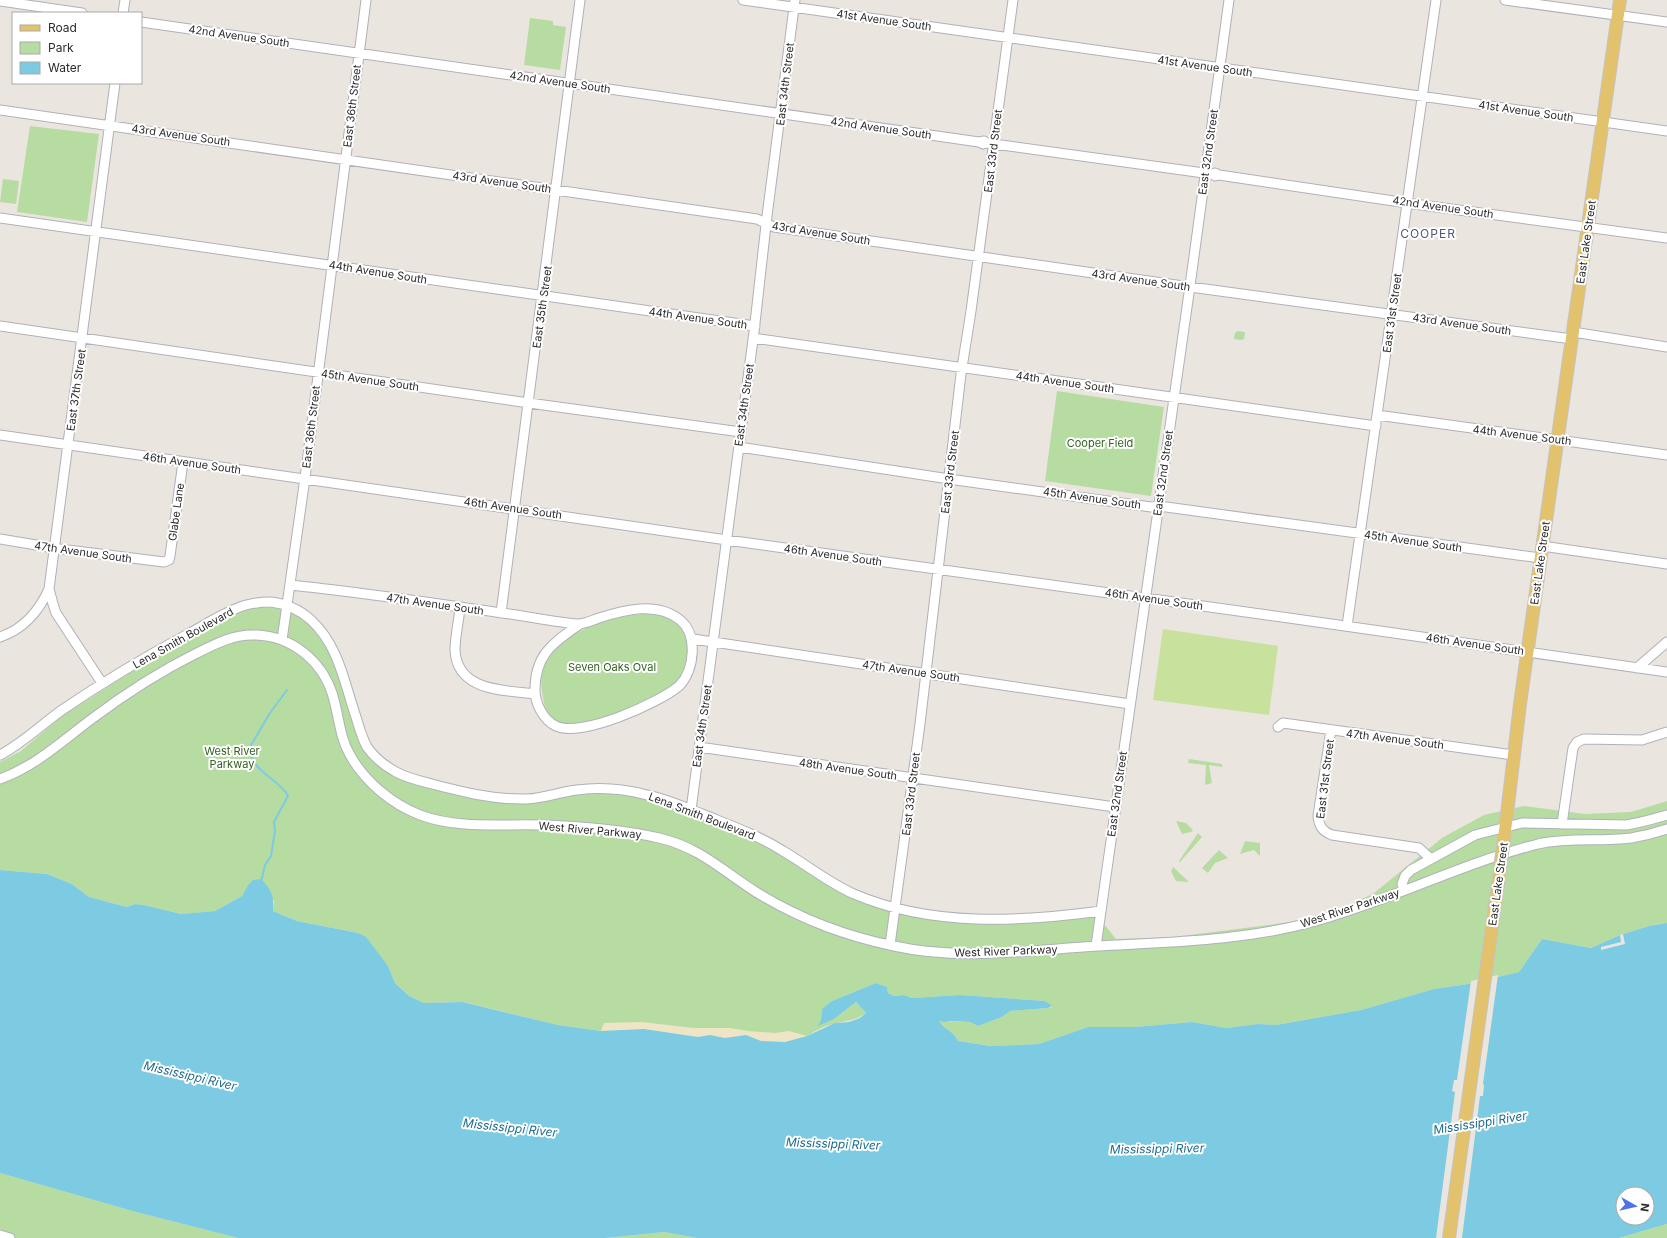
<svg xmlns="http://www.w3.org/2000/svg" width="1667" height="1238" font-family="Inter,sans-serif">
<style>
.green{fill:#b7dca1}
.sand{fill:#ede5c5}
.pitch{fill:#c8e29e}
.water{fill:#7dcbe2;fill-rule:evenodd}
.pier{fill:#ebe5df}
.lines{fill:none;stroke-linecap:round;stroke-linejoin:round}
.stream{stroke:#7dcbe2;stroke-width:2}
.minor-casing{stroke:#afb1ba;stroke-width:11}
.major-casing{stroke:#c4c4c4;stroke-width:14}
.minor{stroke:#fff;stroke-width:9}
.major{stroke:#e2c26d;stroke-width:12}
.major-bridge-casing{stroke:#c4c4c4;stroke-width:14;stroke-linecap:butt}
.major-bridge{stroke:#e2c26d;stroke-width:12}
.labels{text-anchor:middle;stroke-width:4;stroke-linejoin:round;paint-order:stroke}
.street-label{font-size:11px;fill:#2b2b2b;stroke:#fff}
.park-label{font-size:11px;fill:#326122;stroke:#fff}
.neighbourhood-label{font-size:12px;letter-spacing:1px;fill:#505877;stroke:#fff}
.water-label{font-size:12px;font-style:italic;fill:#1c6b8e;stroke:#fff}
</style>
<rect width="100%" height="100%" fill="#ebe5df"/>
<!-- green -->
<path class="green" d="M530 18 553 21V25L566 27 560 70 524 65Z
M30 126 99 134 87 222 17 212Z
M3 179 19 181 16 204 0 202Z
M1238 331 1245 332 1244 339 1241 340 1234 339 1235 333Z
M1057 391 1164 407 1151 496 1045 481Z
M259 607 286 609 302 618 315 630 326 645 335 662 358 739 365 753 376 764 401 780 454 794 479 800 502 802 528 803 577 795 600 793 623 795 647 799 690 814 750 839 779 853 828 885 849 897 894 913 939 920 1096 914 1116 939 1174 937 1291 922 1317 917 1350 905 1374 893 1442 838 1484 815 1524 806 1585 814 1631 812 1667 801V923L1649 926 1620 935 1591 948 1542 939 1519 972 1468 984 1434 989 1361 1010 1276 1025 1258 1024 1226 1028 1192 1022 1135 1027H1088L1039 1044 992 1046 958 1041C953 1030 946 1030 939 1021L970 1022 978 1026 1002 1017 1010 1011 1048 1008 1052 1007 1045 1001 960 995 912 998 904 995 894 996 888 993 887 987 876 983 832 1001 822 1010 821 1020 834 1019 856 1002 866 1013C854 1022 846 1020 833 1024 824 1026 815 1031 807 1036L601 1031 558 1025 464 1002 424 1003 409 996 395 983 388 966 358 933 297 921 273 911 274 901 248 885 242 896 215 911 181 914 144 905 135 904 127 907 89 897 72 884 47 874 0 870V762L21 751 62 716 153 658 230 616 245 610Z
M643 614C674 615 695 626 686 661 684 668 681 678 676 683 659 700 582 731 558 722 554 720 550 715 547 712 544 707 543 697 542 691 533 640 603 617 643 614Z
M1189 759 1222 764V767L1209 765 1212 783 1205 785 1206 765 1188 763Z
M1176 821 1186 823 1193 830 1191 832 1182 834Z
M1198 833 1202 837 1180 862 1179 861Z
M1245 841 1260 843V856L1254 850 1240 854Z
M1219 850 1228 858 1215 863 1208 873 1202 868Z
M1174 866V868L1189 882 1176 881 1171 871Z
M0 1173 136 1212 238 1238H0Z
M1667 1224V1238H1619Z
M664 1232 697 1238H606Z"/>
<!-- sand -->
<path class="sand" d="M642 1022 693 1028H730L748 1031 775 1033 789 1031 807 1036 785 1042 761 1041 746 1035 725 1038 710 1035 698 1037 601 1031 604 1023Z"/>
<!-- pitch -->
<path class="pitch" d="M1163 629 1278 646 1269 715 1153 700Z"/>
<!-- water -->
<path class="water" d="M0 870 47 874 72 884 89 897 127 907 135 904 144 905 181 914 215 911 242 896 248 885 253 880 261 879C272 890 274 896 273 911L297 921 358 933 366 937 388 966 395 983 409 996 424 1003 463 1002 558 1025 601 1031 644 1029 698 1037 710 1035 725 1038 746 1035 761 1041 785 1042 807 1036 835 1023 849 1022 860 1018 866 1013 856 1002 834 1019 818 1026 821 1020 822 1009 832 1001 876 983 887 987 888 993 894 996 904 995 912 998 960 995 1045 1001 1052 1006 1048 1008 1010 1011 1002 1017 978 1026 970 1022 949 1021 946 1022 939 1021C945 1030 953 1030 958 1041L991 1046 1039 1044 1088 1027H1135L1192 1022 1226 1028 1258 1024 1276 1025 1361 1010 1434 989 1468 984 1519 972 1542 939 1591 948 1620 935 1649 926 1667 923V1224L1619 1238H697L664 1232 606 1238H238L136 1212 0 1173ZM1623 1194H1647V1218H1623Z"/>
<!-- pier -->
<path class="pier" d="M1623 934 1625 944 1601 950V947L1621 942 1620 935Z
M1498 975 1483 1084 1484 1085 1483 1096H1480L1462 1238H1436L1455 1092 1452 1091 1454 1080H1457L1471 981Z"/>
<g class="lines">
<!-- stream -->
<path class="stream" d="M261 882 265 865 271 856 275 831 274 822 288 796C280 779 246 770 251 745L270 713 287 690"/>
<defs>
<path id="minor" d="M743 0 1667 131
M1505 0 1667 22
M0 1 82 13
M123 13 125 0
M141 22 979 142
M0 110 757 219 774 227 1183 286 1572 339
M987 143 983 144 979 142 984 141 987 143 994 144 1211 174
M1219 175 1215 173 1212 174 1215 176 1219 175 1414 204 1667 238
M0 218 755 326
M0 326 529 403 741 432
M1573 332 1667 347
M753 338 1376 426
M1377 415 1667 455
M0 435 727 540 1289 618 1667 672
M739 447 956 480 1151 507 1159 506 1540 558
M0 539 60 549 164 562 169 560 170 556 183 462
M1542 546 1667 564
M290 585C360 592 432 603 502 613 527 616 553 622 578 624 585 624 593 620 599 618 624 610 657 601 680 620 698 634 695 670 679 686 659 703 581 738 556 726 543 720 535 703 535 690 535 654 553 643 580 624
M460 607C459 621 455 636 455 650 457 692 505 690 535 694
M501 613 580 0
M1347 626 1436 0
M0 637C24 629 39 611 49 589
M693 639 1130 704
M282 640 305 478 366 0
M1637 668 1667 642
M102 683 56 613 53 604 49 589 115 83
M1278 727 1283 723 1513 755
M1331 730 1318 816C1319 826 1322 831 1332 835L1419 848 1431 859
M699 747 1115 807
M0 755C23 743 41 725 62 710 103 682 145 657 188 634 207 624 225 611 246 605 254 603 262 602 271 602 287 604 299 609 311 620 339 646 344 682 356 717 359 727 362 738 367 747 374 757 385 766 396 772 407 778 420 781 432 784 463 792 494 800 527 799 544 798 560 792 577 790 600 787 625 789 647 795 666 799 684 807 702 814 729 825 758 835 783 851 807 865 829 883 854 894 931 927 1020 922 1101 911
M0 779C36 766 62 741 93 718 125 694 159 672 195 654 215 644 233 634 256 635 291 636 321 660 332 693 339 714 339 736 350 755 365 782 392 804 420 815 458 829 499 824 539 825 579 826 620 829 659 838 699 847 723 871 756 892 798 918 845 936 894 946 961 961 1030 950 1098 946 1171 942 1247 941 1319 920 1393 899 1463 863 1538 844 1569 837 1600 842 1631 838 1643 836 1655 833 1667 829
M691 810 754 332 767 216 795 0
M1562 824 1573 748 1577 742 1584 739 1642 740 1667 732
M1404 890 1402 884 1405 876 1411 870 1475 835 1522 823 1626 825C1640 823 1653 819 1667 815
M890 945 920 724 961 374 971 311 1013 0
M1096 946 1189 293 1229 0
M0 1235 10 1238"/>
<path id="major" d="M1504 839 1520 704 1620 0
M1449 1238 1498 884"/>
</defs>
<!-- minor casing -->
<use href="#minor" class="minor-casing"/>
<!-- major casing -->
<use href="#major" class="major-casing"/>
<!-- minor -->
<use href="#minor" class="minor"/>
<!-- major -->
<use href="#major" class="major"/>
<defs>
<path id="major-bridge" d="M1498 884 1504 839"/>
</defs>
<!-- major-bridge casing -->
<use href="#major-bridge" class="major-bridge-casing"/>
<!-- major-bridge -->
<use href="#major-bridge" class="major-bridge"/>
</g>
<g class="labels">
<!-- street labels -->
<g class="street-label">
<text transform="translate(884 20) rotate(8)" y="4">41st Avenue South</text>
<text transform="translate(239 36) rotate(8)" y="4">42nd Avenue South</text>
<text transform="translate(1205 66) rotate(8)" y="4">41st Avenue South</text>
<text transform="translate(560 82) rotate(8)" y="4">42nd Avenue South</text>
<text transform="translate(785 84) rotate(-83)" y="4">East 34th Street</text>
<text transform="translate(352 106) rotate(-83)" y="4">East 36th Street</text>
<text transform="translate(1526 111) rotate(8)" y="4">41st Avenue South</text>
<text transform="translate(881 128) rotate(8)" y="4">42nd Avenue South</text>
<text transform="translate(181 135) rotate(8)" y="4">43rd Avenue South</text>
<text transform="translate(993 151) rotate(-83)" y="4">East 33rd Street</text>
<text transform="translate(1208 152) rotate(-82)" y="4">East 32nd Street</text>
<text transform="translate(502 182) rotate(8)" y="4">43rd Avenue South</text>
<text transform="translate(1443 207) rotate(8)" y="4">42nd Avenue South</text>
<text transform="translate(821 233) rotate(9)" y="4">43rd Avenue South</text>
<text transform="translate(1586 242) rotate(-82)" y="4">East Lake Street</text>
<text transform="translate(378 272) rotate(9)" y="4">44th Avenue South</text>
<text transform="translate(1141 280) rotate(8)" y="4">43rd Avenue South</text>
<text transform="translate(542 307) rotate(-82)" y="4">East 35th Street</text>
<text transform="translate(1392 313) rotate(-82)" y="4">East 31st Street</text>
<text transform="translate(698 318) rotate(8)" y="4">44th Avenue South</text>
<text transform="translate(1462 324) rotate(8)" y="4">43rd Avenue South</text>
<text transform="translate(370 380) rotate(8)" y="4">45th Avenue South</text>
<text transform="translate(1065 382) rotate(8)" y="4">44th Avenue South</text>
<text transform="translate(76 390) rotate(-82)" y="4">East 37th Street</text>
<text transform="translate(744 405) rotate(-82)" y="4">East 34th Street</text>
<text transform="translate(311 427) rotate(-83)" y="4">East 36th Street</text>
<text transform="translate(1522 435) rotate(7)" y="4">44th Avenue South</text>
<text transform="translate(192 463) rotate(8)" y="4">46th Avenue South</text>
<text transform="translate(950 472) rotate(-83)" y="4">East 33rd Street</text>
<text transform="translate(1163 473) rotate(-82)" y="4">East 32nd Street</text>
<text transform="translate(1092 498) rotate(8)" y="4">45th Avenue South</text>
<text transform="translate(513 508) rotate(8)" y="4">46th Avenue South</text>
<text transform="translate(176 512) rotate(-82)" y="4">Glabe Lane</text>
<text transform="translate(1413 541) rotate(8)" y="4">45th Avenue South</text>
<text transform="translate(83 552) rotate(8)" y="4">47th Avenue South</text>
<text transform="translate(833 555) rotate(8)" y="4">46th Avenue South</text>
<text transform="translate(1540 563) rotate(-82)" y="4">East Lake Street</text>
<text transform="translate(1154 599) rotate(8)" y="4">46th Avenue South</text>
<text transform="translate(435 604) rotate(8)" y="4">47th Avenue South</text>
<text transform="translate(183 638) rotate(-29)" y="4">Lena Smith Boulevard</text>
<text transform="translate(1475 644) rotate(8)" y="4">46th Avenue South</text>
<text transform="translate(911 671) rotate(8)" y="4">47th Avenue South</text>
<text transform="translate(702 726) rotate(-82)" y="4">East 34th Street</text>
<text transform="translate(1395 739) rotate(7)" y="4">47th Avenue South</text>
<text transform="translate(848 769) rotate(8)" y="4">48th Avenue South</text>
<text transform="translate(1325 779) rotate(-83)" y="4">East 31st Street</text>
<text transform="translate(911 794) rotate(-83)" y="4">East 33rd Street</text>
<text transform="translate(1117 794) rotate(-82)" y="4">East 32nd Street</text>
<text transform="translate(702 816) rotate(21)" y="4">Lena Smith Boulevard</text>
<text transform="translate(590 830) rotate(5)" y="4">West River Parkway</text>
<text transform="translate(1498 884) rotate(-82)" y="4">East Lake Street</text>
<text transform="translate(1350 908) rotate(-18)" y="4">West River Parkway</text>
<text transform="translate(1006 951) rotate(-2)" y="4">West River Parkway</text>
</g>
<!-- park labels -->
<g class="park-label">
<text x="1100" y="447">Cooper Field</text>
<text x="612" y="671">Seven Oaks Oval</text>
<text x="232" y="755">West River<tspan x="232" dy="13">Parkway</tspan></text>
</g>
<!-- neighbourhood labels -->
<g class="neighbourhood-label">
<text x="1428" y="238">COOPER</text>
</g>
<!-- water labels -->
<g class="water-label">
<text transform="translate(190 1076) rotate(13)" y="4">Mississippi River</text>
<text transform="translate(1480 1123) rotate(-9)" y="4">Mississippi River</text>
<text transform="translate(510 1128) rotate(6)" y="4">Mississippi River</text>
<text transform="translate(833 1144) rotate(2)" y="4">Mississippi River</text>
<text transform="translate(1157 1149) rotate(-1)" y="4">Mississippi River</text>
</g>
</g>
<!-- legend -->
<rect x="12" y="12" width="130" height="72" fill="#ffffff" stroke="#aaaaaa"/>
<rect x="20" y="25" width="20" height="6" fill="#e2c26d" stroke="#aaaaaa"/>
<text x="48" y="32" font-size="12" fill="#2b2b2b">Road</text>
<rect x="20" y="42" width="20" height="12" fill="#b7dca1" stroke="#aaaaaa"/>
<text x="48" y="52" font-size="12" fill="#2b2b2b">Park</text>
<rect x="20" y="62" width="20" height="12" fill="#7dcbe2" stroke="#aaaaaa"/>
<text x="48" y="72" font-size="12" fill="#2b2b2b">Water</text>
<!-- north arrow -->
<g transform="translate(1635 1206) rotate(98)"><circle r="19" fill="#ffffff" stroke="#aaaaaa"/>
<path d="M0-3L7 15L0 10L-7 15Z" fill="#5072e7"/>
<text y="-6" font-size="11" font-weight="bold" text-anchor="middle" fill="#2b2b2b">N</text>
</g>
</svg>
